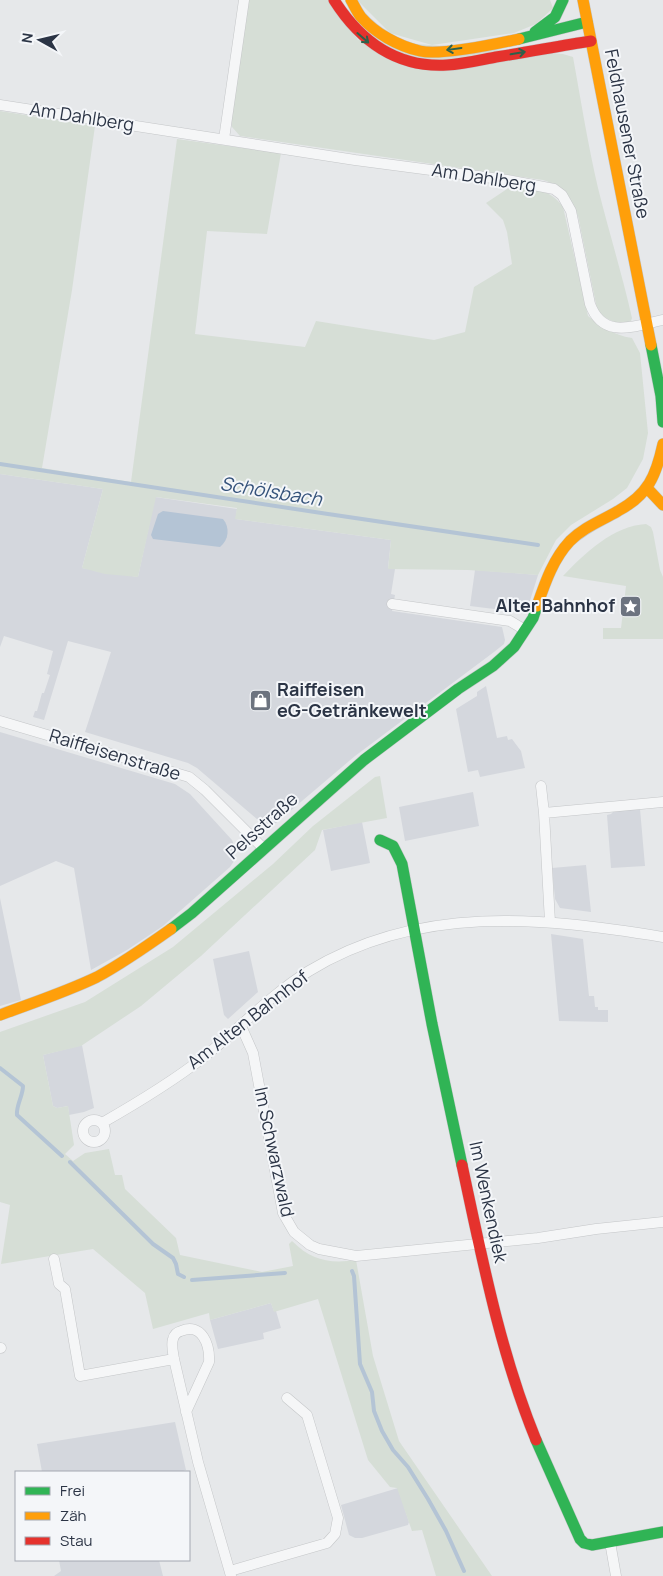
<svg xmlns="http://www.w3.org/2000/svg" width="663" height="1576" font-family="Manrope,sans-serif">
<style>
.built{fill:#d4d7dd}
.green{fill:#d6ded6}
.water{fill:#b4c4d5}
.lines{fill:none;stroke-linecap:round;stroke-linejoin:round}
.stream{stroke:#b4c4d5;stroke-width:4}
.street-casing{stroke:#c4c6c8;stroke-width:11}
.fast-casing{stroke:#c4c6c8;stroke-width:12}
.slow-casing{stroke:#c4c6c8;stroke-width:12}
.jam-casing{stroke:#c4c6c8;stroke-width:12}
.street{stroke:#f5f6f7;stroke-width:10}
.fast{stroke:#30b455;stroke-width:11}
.slow{stroke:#ff9f0a;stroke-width:11}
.jam{stroke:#e5322d;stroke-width:11}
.oneway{stroke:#2d614b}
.labels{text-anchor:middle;stroke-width:4;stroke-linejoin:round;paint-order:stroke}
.street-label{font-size:18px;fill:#2b3445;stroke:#f4f6f9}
.poi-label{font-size:18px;font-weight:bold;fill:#2b3445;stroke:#f4f6f9;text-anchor:end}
.water-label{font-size:19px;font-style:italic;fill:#34527a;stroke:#f4f6f9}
</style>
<rect width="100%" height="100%" fill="#e6e8ea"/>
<!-- built -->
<path class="built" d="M0 474 103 489 82 568 138 577 155 497 237 509 236 519 391 540 388 568 395 569 391 594 395 595 392 611 502 627 505 640 504 644 494 652 355 756 276 823 266 824 258 820 197 768 188 763 85 732 111 652 68 641 44 720 33 717 35 711H37L42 693H44L50 675 47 674 53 651 4 636 0 647Z
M475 570 538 575 528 607 524 611 517 612 470 606Z
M486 686 497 738 507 736 508 740 512 739 521 751 525 768 480 777 478 770 468 772 456 709 477 696V692Z
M0 732 175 784 190 794 232 840 235 847 234 861 230 867 163 926 127 950 91 970 74 868 56 861 0 886Z
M473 792 479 826 405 841 399 807Z
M640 809 645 866 611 868 607 815 611 814 614 811Z
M362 822 370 863 331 871 323 830Z
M586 865 591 912 560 908 555 899 552 868Z
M0 898 21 1000 0 1006Z
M551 934 583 939 589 996H594L595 1007H598V1010H608V1022L559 1021Z
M249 951 258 992 228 1019 224 1015 213 959Z
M82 1045 94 1108 84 1112 69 1115 68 1106 57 1108 53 1106 43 1055Z
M271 1303 274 1311H276L281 1328 263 1333 264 1339 218 1349 210 1320Z
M175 1422 186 1470 180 1472H42L37 1444Z
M398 1488 409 1522 408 1525 362 1538H355L349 1535 341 1505Z
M59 1560H159L163 1576H54L61 1571Z"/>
<!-- green -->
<path class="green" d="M249 0H328L358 40 563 54 573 57C581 101 588 145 598 188 609 232 622 274 632 318L631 321C618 326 604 320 597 309L578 216C571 196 564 187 543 180L240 136 232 127 231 120Z
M357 0H550L553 8 536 24 514 33 432 45 390 33Z
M0 111 95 126 72 290 42 468 131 482 177 139 281 153 267 234 207 231 195 334 305 347 316 321 434 340 465 332 474 287 512 264 507 232 503 220 486 203 510 187C532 190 549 187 563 207L588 316C602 327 613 335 632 338L640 353 648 433 643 459 627 488 613 499 571 525 556 540 538 575 468 570 388 569 391 540 235 519 237 508 156 497 138 577 105 574 82 568 103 489 0 474Z
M646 524 651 527 653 532 660 570 663 577V639H603V628H621L626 586 563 576C585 553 613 526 646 524Z
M380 776 387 818 322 830 315 850 201 956 141 1006 81 1046 43 1055 53 1106 57 1108 68 1106 74 1145 65 1154 73 1161 85 1153 109 1149 115 1175H122L125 1189 176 1238 180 1255 262 1272 293 1266 289 1244 292 1241C311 1260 329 1264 356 1260L373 1356 399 1441 492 1576H436L422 1530 412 1531 397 1488 390 1487 368 1460 318 1299 274 1312 271 1303 210 1320 209 1313 153 1329 145 1293 93 1249 1 1264 10 1205 0 1202V1032L85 1002 173 947 273 864 313 826 375 777Z"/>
<!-- water -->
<path class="water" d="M163 511 223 519C230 527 229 540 220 547L153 539 151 535 158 514Z"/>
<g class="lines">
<!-- stream -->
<path class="stream" d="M0 464 328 514 538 545
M0 1068 23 1086C23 1096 16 1105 17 1115L62 1156
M70 1162 153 1244 173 1258 176 1264 178 1274 184 1277
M352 1271 354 1276 360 1364 372 1392 374 1411 382 1431 393 1450 408 1467 428 1499 446 1531 464 1571
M192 1280 285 1273"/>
<defs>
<path id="street" d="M0 105 355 160 507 180 554 189 562 195 571 211 590 304C603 340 634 326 663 320
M224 139 244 0
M392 604 510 621 525 630
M0 721 189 777 205 790 263 848
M541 786 544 813
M550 922 544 813 663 802
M241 1026 253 1053 283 1213 294 1232 310 1245 319 1249 356 1256 538 1238 596 1229 663 1222
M83 1131a11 11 0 1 1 22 0a11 11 0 1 1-22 0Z
M102 1123C137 1103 172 1082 204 1057 239 1029 270 995 309 971 419 904 542 917 663 937
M54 1259 59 1284 65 1289 80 1376 174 1359
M0 1348H1
M186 1412 209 1362C210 1345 202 1322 181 1331 177 1332 174 1335 173 1339 171 1345 173 1352 174 1359L198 1462 231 1576
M610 1542 616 1576
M230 1571 327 1543 335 1534 338 1518 307 1415 287 1398"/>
<path id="fast" d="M535 32 555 17 563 0
M519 39 587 22
M651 345 661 396 663 422
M380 840 393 846 402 864 432 1024 462 1165
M171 929 192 913 364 760 458 689 493 666 514 647 533 618 537 606
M536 1440 580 1539 584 1543 592 1545 663 1532"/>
<path id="slow" d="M351 0C354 5 357 12 361 17 375 33 398 46 420 51 441 56 496 44 519 39
M583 0 651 345
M647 488 663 505
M537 606C545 583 553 559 570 541 584 527 601 521 618 511 648 495 656 476 663 444
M0 1015C32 1003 66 992 97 977 123 963 147 946 171 929"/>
<path id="jam" d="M334 0C360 41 397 68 447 65 464 64 480 60 496 57 528 52 559 46 591 41
M462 1165C482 1258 500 1352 536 1440"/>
</defs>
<!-- street casing -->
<use href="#street" class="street-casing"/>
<!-- fast casing -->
<use href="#fast" class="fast-casing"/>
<!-- slow casing -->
<use href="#slow" class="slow-casing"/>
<!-- jam casing -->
<use href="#jam" class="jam-casing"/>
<!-- street -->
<use href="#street" class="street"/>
<!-- fast -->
<use href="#fast" class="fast"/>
<!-- slow -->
<use href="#slow" class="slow"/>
<!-- jam -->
<use href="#jam" class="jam"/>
</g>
<!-- one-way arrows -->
<defs><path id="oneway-shaft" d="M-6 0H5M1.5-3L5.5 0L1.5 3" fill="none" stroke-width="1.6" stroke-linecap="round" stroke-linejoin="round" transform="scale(1.25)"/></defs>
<g class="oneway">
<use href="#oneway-shaft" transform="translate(363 38) rotate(41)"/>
<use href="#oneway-shaft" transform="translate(454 49) rotate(172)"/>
<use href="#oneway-shaft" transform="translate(518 53) rotate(-10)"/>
</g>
<!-- icons -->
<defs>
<symbol id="sight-square" viewBox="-11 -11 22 22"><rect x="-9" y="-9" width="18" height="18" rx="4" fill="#6c737f" stroke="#f4f6f9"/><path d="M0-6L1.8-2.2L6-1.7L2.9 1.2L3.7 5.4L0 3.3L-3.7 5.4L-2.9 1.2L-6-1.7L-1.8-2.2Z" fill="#fff"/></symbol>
<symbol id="shop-square" viewBox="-11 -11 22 22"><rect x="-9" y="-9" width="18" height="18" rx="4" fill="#6c737f" stroke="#f4f6f9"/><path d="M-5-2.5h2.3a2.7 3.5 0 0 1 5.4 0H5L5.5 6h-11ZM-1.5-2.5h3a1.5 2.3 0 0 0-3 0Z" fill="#fff"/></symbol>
</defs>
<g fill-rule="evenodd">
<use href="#sight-square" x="618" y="594" width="25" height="25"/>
<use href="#shop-square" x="248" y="688" width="25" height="25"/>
</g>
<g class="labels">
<!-- street labels -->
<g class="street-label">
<text transform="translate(82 117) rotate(9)" y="6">Am Dahlberg</text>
<text transform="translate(627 134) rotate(79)" y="6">Feldhausener Straße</text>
<text transform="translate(484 178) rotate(9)" y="6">Am Dahlberg</text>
<text transform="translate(115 755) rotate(17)" y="6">Raiffeisenstraße</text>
<text transform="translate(262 826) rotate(-42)" y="6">Pelsstraße</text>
<text transform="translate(248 1020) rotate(-38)" y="6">Am Alten Bahnhof</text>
<text transform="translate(274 1152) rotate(78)" y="6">Im Schwarzwald</text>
<text transform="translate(488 1202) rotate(78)" y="6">Im Wenkendiek</text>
</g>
<!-- poi labels -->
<g class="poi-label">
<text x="615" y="612">Alter Bahnhof</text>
<text x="277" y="696" text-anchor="start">Raiffeisen<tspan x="277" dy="21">eG-Getränkewelt</tspan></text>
</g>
<!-- water labels -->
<g class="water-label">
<text transform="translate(271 491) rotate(9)" y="7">Schölsbach</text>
</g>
</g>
<!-- legend -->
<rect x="15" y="1471" width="175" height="90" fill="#f4f6f9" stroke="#a4a8b1"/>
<rect x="25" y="1487" width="25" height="8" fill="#30b455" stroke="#a4a8b1"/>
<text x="60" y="1496" font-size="15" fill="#2b3445">Frei</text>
<rect x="25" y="1512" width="25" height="8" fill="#ff9f0a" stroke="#a4a8b1"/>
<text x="60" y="1521" font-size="15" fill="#2b3445">Zäh</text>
<rect x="25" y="1537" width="25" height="8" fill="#e5322d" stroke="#a4a8b1"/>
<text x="60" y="1546" font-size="15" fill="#2b3445">Stau</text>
<!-- north arrow -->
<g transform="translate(40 40) rotate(278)" stroke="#f4f6f9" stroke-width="4" paint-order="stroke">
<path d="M0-4L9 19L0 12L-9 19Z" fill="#2b3445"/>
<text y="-8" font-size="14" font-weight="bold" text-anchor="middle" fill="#2b3445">N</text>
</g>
</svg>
